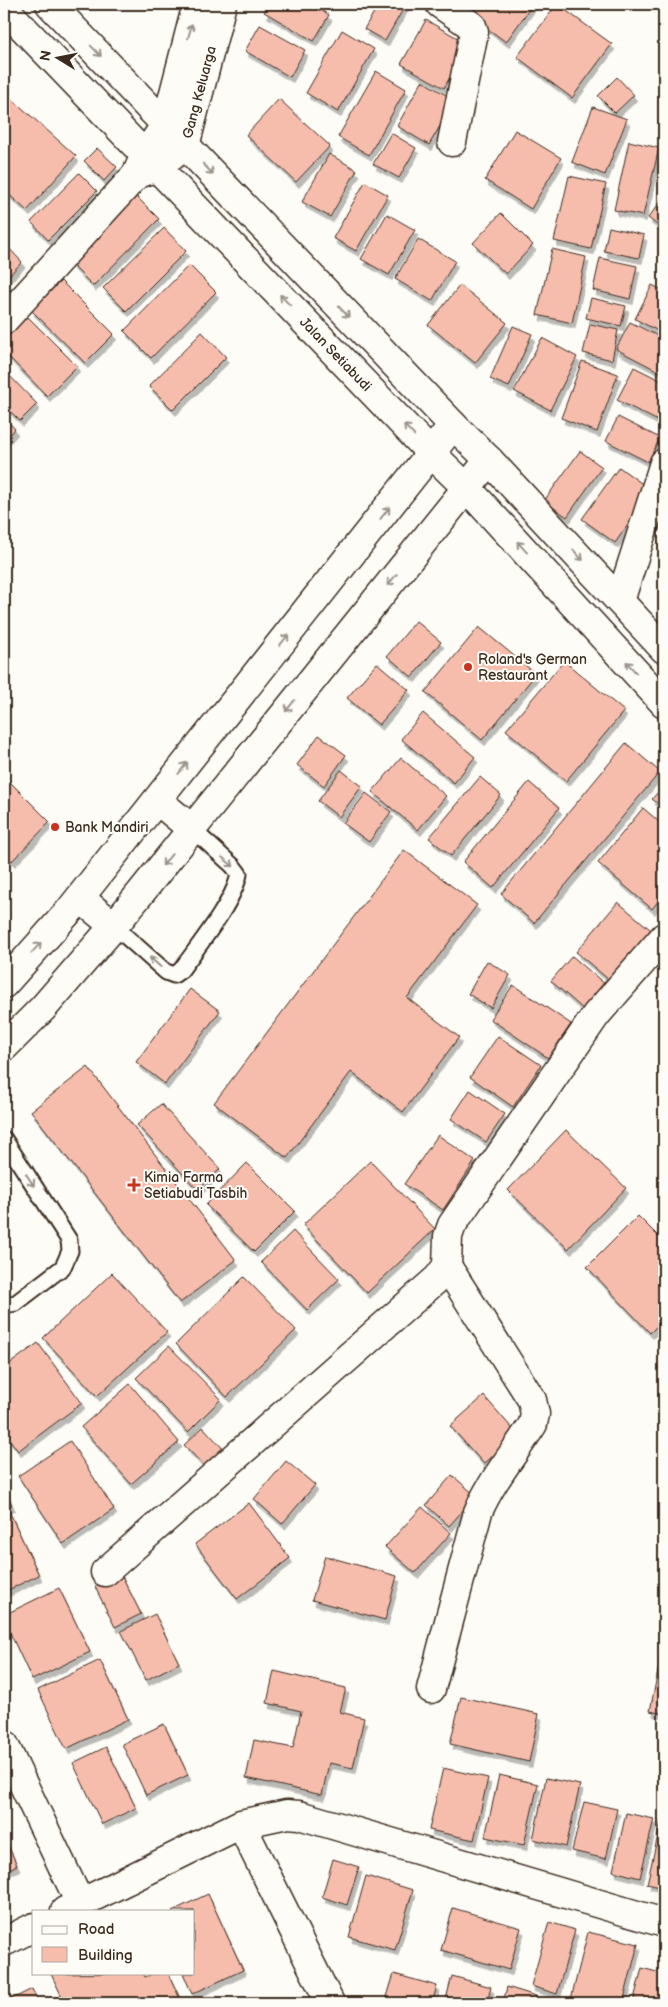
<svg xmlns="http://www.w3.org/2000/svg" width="668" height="2007" font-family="'Balsamiq Sans',sans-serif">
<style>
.building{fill:#f6bdad;stroke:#3b2a1e;filter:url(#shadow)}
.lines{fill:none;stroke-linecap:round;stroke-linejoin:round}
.lane-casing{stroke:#3b2a1e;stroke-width:19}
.street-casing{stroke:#3b2a1e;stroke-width:31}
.primary-casing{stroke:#3b2a1e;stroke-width:31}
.lane{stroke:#fdfcf7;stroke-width:15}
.street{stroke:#fdfcf7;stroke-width:28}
.primary{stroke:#fdfcf7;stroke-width:28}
.oneway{stroke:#9c938a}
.poi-dot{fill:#c8321e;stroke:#fdfcf7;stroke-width:2}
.labels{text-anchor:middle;stroke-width:4;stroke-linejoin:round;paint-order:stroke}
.street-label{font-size:14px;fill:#3b2a1e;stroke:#fdfcf7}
.poi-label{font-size:14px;fill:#3b2a1e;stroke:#fdfcf7;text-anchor:start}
</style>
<defs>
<filter id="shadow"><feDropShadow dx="3" dy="5.5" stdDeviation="0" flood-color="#0004"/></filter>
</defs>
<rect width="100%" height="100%" fill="#fdfcf7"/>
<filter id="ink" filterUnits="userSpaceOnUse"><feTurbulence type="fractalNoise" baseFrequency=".02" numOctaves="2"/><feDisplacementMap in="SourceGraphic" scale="10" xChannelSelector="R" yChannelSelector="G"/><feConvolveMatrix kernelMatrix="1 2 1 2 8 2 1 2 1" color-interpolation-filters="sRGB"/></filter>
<g filter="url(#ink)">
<!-- building -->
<path class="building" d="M269 4H310L329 15 314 41 264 12Z
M379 4H406L385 41 364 29Z
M454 4H533L506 42Z
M557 4 612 44 572 98 517 57Z
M426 20 468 44 444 88 401 64Z
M260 25 305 50 290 77 245 51Z
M342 30 374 49 338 112 306 93Z
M376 71 406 89 369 155 338 137Z
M617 77 634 95 615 113 598 96Z
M422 81 455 100 429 145 397 126Z
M4 92 76 156 27 211 4 190Z
M279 99 330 146 296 182 246 135Z
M593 107 627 119 605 175 572 162Z
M515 130 561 158 531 209 485 180Z
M391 133 416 148 399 178 373 164Z
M629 141 659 148 643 216 614 210Z
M97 148 117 167 104 181 84 161Z
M329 154 357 170 330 217 302 202Z
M79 173 97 191 48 240 31 222Z
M569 176 606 184 591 249 554 241Z
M365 182 388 195 356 251 333 238Z
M132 192 159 219 93 286 66 259Z
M664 197V230L648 218Z
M501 213 533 245 506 274 473 243Z
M387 214 415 230 389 275 361 259Z
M609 227 644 235 639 258 604 251Z
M164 228 186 251 126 311 103 288Z
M418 239 455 261 432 301 395 279Z
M4 243 22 262 4 281Z
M552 249 586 257 572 323 537 315Z
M600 258 637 266 630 299 593 290Z
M189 265 216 292 151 358 124 331Z
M61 281 114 334 85 363 31 310Z
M460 285 507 323 475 363 428 325Z
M652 285 664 291V334L635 319Z
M591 298 626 306 621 326 586 318Z
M26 315 77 366 47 396 4 352V338Z
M630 322 664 339V374L616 349Z
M590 324 618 330 612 360 583 353Z
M513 326 532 334 509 387 490 379Z
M202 332 226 357 173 410 149 386Z
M542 338 577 357 550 410 514 391Z
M582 361 618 374 597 432 561 418Z
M634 367 664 382V409L658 421 617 400Z
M4 370 37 404 20 421 4 405Z
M4 417 15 429 4 441Z
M618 417 660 438 648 462 606 441Z
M580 451 602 467 567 517 544 501Z
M619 467 652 491 615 543 582 519Z
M664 517V532L658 528Z
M416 621 441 642 412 677 387 656Z
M479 627 536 674 482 740 425 692Z
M564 661 624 711 566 781 506 730Z
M377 663 409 690 379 725 347 698Z
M423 713 475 757 454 783 401 739Z
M319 735 346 755 324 786 297 765Z
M626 743 660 772 534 923 501 894Z
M401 758 446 796 418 830 372 792Z
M341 770 362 786 339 817 318 801Z
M4 776 50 822 12 861 4 853Z
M480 777 501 795 451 856 429 838Z
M529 782 559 808 493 888 463 862Z
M664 785V809L652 799Z
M366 793 391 812 369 842 343 823Z
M643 808 664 826V894L652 909 598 863Z
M404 850 477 905 407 998 459 1037 403 1112 351 1072 287 1158 214 1103Z
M618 902 651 930 609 980 576 952Z
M572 956 606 985 584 1010 551 981Z
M487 961 510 975 491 1008 468 994Z
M513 985 571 1024 548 1058 490 1019Z
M190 989 220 1011 165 1084 136 1062Z
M498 1036 541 1065 513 1107 470 1077Z
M88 1067 236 1260 180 1303 31 1111Z
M470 1090 505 1114 486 1142 451 1119Z
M161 1104 220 1169 198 1190 137 1125Z
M566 1130 626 1188 568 1249 508 1190Z
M438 1135 475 1161 443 1210 404 1184Z
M370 1161 435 1229 367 1293 303 1225Z
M247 1163 295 1211 254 1252 206 1205Z
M638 1216 664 1242V1319L650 1333 587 1267Z
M293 1231 339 1279 307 1310 261 1262Z
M112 1273 167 1332 97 1396 43 1338Z
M244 1277 296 1330 227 1397 176 1344Z
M38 1343 82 1403 18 1451 4 1432V1368Z
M169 1346 221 1399 188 1432 136 1378Z
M130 1384 179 1442 131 1484 81 1427Z
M484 1396 517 1434 484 1464 450 1426Z
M203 1427 227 1453 208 1470 184 1445Z
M70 1441 114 1509 63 1544 18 1476Z
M286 1461 315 1485 282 1524 254 1499Z
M452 1475 476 1496 449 1526 426 1505Z
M4 1487 12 1505 4 1509Z
M249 1503 290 1558 237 1599 195 1544Z
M422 1507 451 1533 415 1573 385 1547Z
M9 1511 39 1575 4 1592V1514Z
M325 1556 397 1576 385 1620 312 1600Z
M121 1574 141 1614 115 1627 95 1587Z
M59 1588 90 1652 32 1680 4 1620V1615Z
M155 1614 179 1663 146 1680 121 1631Z
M100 1660 128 1719 66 1749 38 1690Z
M659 1666 664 1667V1714L650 1711Z
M274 1671 346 1688 340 1712 364 1718 353 1768 329 1763 322 1795 246 1778 254 1740 293 1748 301 1711 267 1703Z
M461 1697 539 1714 529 1762 450 1744Z
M164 1724 188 1775 146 1795 122 1744Z
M664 1741V1766L660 1765Z
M106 1747 136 1808 102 1824 73 1763Z
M443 1768 488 1778 474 1840 429 1830Z
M499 1775 538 1784 524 1845 485 1837Z
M546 1778 580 1785 566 1847 533 1839Z
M584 1802 617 1809 606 1859 572 1851Z
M664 1808V1888L647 1884Z
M626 1813 654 1819 640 1878 613 1871Z
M4 1837 17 1865 4 1872Z
M333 1859 359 1867 347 1905 322 1897Z
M366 1876 413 1890 395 1950 349 1937Z
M208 1894 243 1970 192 1994 183 1973H194V1911H172Z
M453 1908 521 1928 509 1970 441 1950Z
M549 1922 575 1930 557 1994 531 1986Z
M588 1932 638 1944 623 2003H570Z
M642 1968 664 1974V2003H633Z
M143 1973 145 1977 154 1973H168L182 2003H65L51 1974Z
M394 1974 437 1986 432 2003H385Z
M452 1976 491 1987 487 2003H445Z
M507 1987 536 1996 534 2003H503Z
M32 1989 39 2003H4Z"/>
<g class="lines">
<defs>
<path id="lane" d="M114 926 166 972 174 975 181 970C198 946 234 902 239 874L233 866 192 829
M4 1139 69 1240 70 1251 63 1267 16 1303 4 1305"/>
<path id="street" d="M440 4 472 26 474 32 452 142
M136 175 157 167 185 146 222 4
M4 320 136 175 145 155 166 124 197 4
M620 601 664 463
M157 800 192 829
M80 898 114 926
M4 984 70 910 453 425
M4 1047 43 1008 114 926 489 460
M105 1572 438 1278 447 1266 448 1236 452 1225 596 1015 664 937
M431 1689 478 1512C492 1480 514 1454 533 1424L535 1414 532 1400 447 1266
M4 1744 80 1903
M241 1824 330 2003
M65 1911 241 1824 287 1814 299 1815 664 1923
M4 1942 34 1927"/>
<path id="primary" d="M50 4 453 425 489 460 664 649
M4 8 432 454 466 487 664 703"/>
</defs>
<!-- lane casing -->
<use href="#lane" class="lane-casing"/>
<!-- street casing -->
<use href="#street" class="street-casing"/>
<!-- primary casing -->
<use href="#primary" class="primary-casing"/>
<!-- lane -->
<use href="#lane" class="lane"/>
<!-- street -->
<use href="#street" class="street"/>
<!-- primary -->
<use href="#primary" class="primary"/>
</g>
<!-- one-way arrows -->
<defs><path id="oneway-shaft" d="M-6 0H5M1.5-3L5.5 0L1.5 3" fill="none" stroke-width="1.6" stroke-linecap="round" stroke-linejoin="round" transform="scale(1.25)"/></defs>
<g class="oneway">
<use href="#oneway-shaft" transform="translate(190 31) rotate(-75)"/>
<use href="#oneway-shaft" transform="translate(96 51) rotate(46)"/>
<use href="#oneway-shaft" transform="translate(208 169) rotate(46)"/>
<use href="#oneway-shaft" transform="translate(285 300) rotate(-134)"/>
<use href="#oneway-shaft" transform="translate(344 312) rotate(46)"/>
<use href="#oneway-shaft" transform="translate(409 430) rotate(-134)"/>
<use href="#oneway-shaft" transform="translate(385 513) rotate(-52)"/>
<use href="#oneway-shaft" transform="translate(522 547) rotate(-132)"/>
<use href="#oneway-shaft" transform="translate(578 555) rotate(47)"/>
<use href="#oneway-shaft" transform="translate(392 580) rotate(129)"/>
<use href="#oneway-shaft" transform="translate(284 640) rotate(-52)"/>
<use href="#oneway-shaft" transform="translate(631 667) rotate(-132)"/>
<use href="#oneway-shaft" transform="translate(290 706) rotate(129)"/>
<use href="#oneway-shaft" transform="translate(183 768) rotate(-52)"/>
<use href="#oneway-shaft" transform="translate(167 860) rotate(129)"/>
<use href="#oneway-shaft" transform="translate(228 862) rotate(39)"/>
<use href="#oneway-shaft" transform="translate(36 948) rotate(-48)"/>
<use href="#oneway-shaft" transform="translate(155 962) rotate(-138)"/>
<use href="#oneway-shaft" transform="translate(30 1180) rotate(57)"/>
</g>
</g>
<!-- markers -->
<g class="poi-dot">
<circle cx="468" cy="667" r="5"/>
<circle cx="55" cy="827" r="5"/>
<path d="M131.5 1177.5h5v5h5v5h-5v5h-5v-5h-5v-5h5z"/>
</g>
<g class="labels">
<!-- street labels -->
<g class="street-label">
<text transform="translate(199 92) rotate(-75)" y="5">Gang Keluarga</text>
<text transform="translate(336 354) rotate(46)" y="5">Jalan Setiabudi</text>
</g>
<!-- poi labels -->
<g class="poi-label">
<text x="478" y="664">Roland's German<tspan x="478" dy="16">Restaurant</tspan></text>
<text x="65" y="832">Bank Mandiri</text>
<text x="144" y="1182">Kimia Farma<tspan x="144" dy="16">Setiabudi Tasbih</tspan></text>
</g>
</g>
<!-- margin -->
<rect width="668" height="2007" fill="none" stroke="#fdfcf7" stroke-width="20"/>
<rect x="10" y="10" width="648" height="1987" fill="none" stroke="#3b2a1e" stroke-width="2" filter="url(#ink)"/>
<!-- legend -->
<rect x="32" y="1910" width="162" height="65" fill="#fdfcf7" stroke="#afa8a0"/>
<rect x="42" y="1926" width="25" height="8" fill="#fdfcf7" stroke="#afa8a0"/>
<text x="78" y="1934" font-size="15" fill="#3b2a1e">Road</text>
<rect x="42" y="1947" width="25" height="15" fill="#f6bdad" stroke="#afa8a0"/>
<text x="78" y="1960" font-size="15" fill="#3b2a1e">Building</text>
<!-- north arrow -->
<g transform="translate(58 58) rotate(280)" stroke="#fdfcf7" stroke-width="4" paint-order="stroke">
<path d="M0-4L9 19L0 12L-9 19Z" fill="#3b2a1e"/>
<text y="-8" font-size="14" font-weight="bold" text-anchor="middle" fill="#3b2a1e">N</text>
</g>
</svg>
